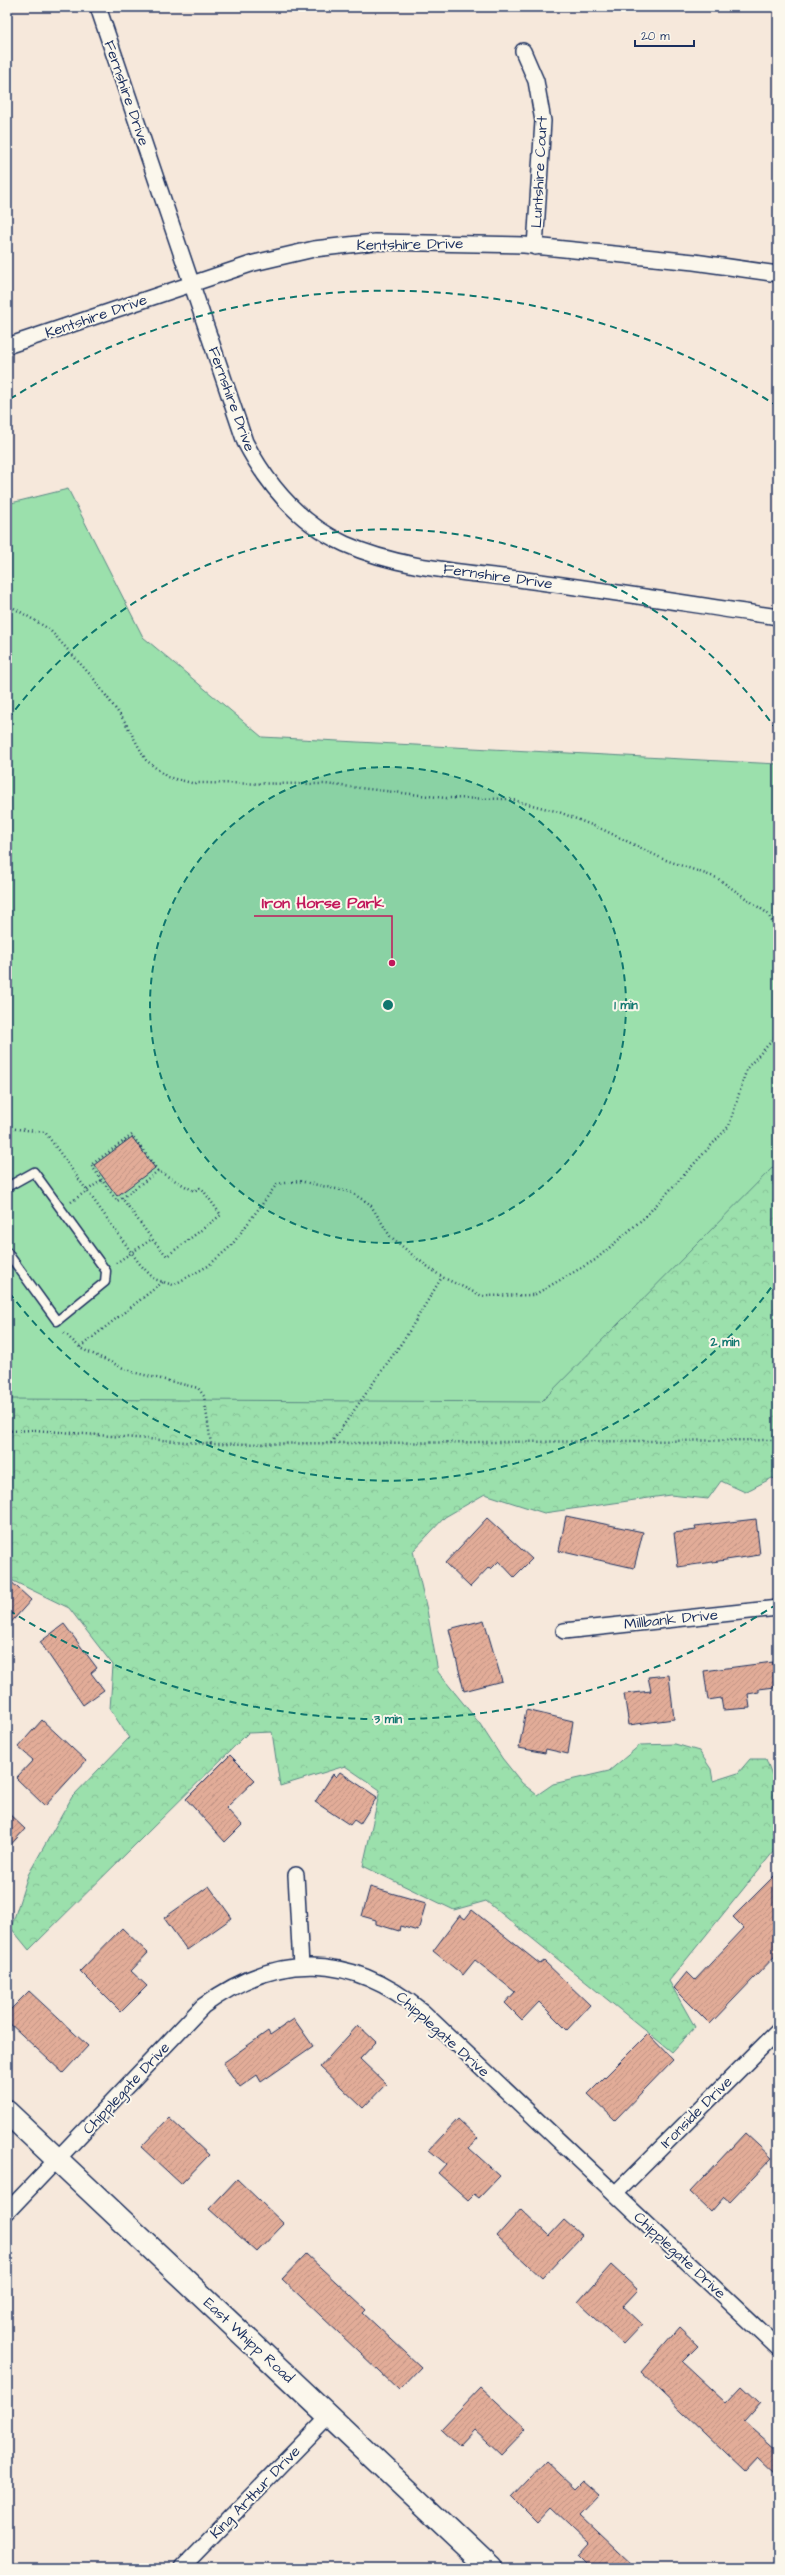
<svg xmlns="http://www.w3.org/2000/svg" width="785" height="2575" font-family="'Architects Daughter',sans-serif">
<style>
.forest{fill:url(#forest-crowns);stroke:#5b8885}
.park{fill:#9be0ac;stroke:#5b8885}
.building{fill:url(#building-hatch);stroke:#1b2f5e}
.lines{fill:none;stroke-linecap:round;stroke-linejoin:round}
.lane-casing{stroke:#1b2f5e;stroke-width:11}
.street-casing{stroke:#1b2f5e;stroke-width:18}
.secondary-casing{stroke:#1b2f5e;stroke-width:25}
.path{stroke:#1b2f5e;stroke-width:2.5;stroke-dasharray:1 3;stroke-linecap:butt}
.lane{stroke:#fbf7ec;stroke-width:8}
.street{stroke:#fbf7ec;stroke-width:15}
.secondary{stroke:#fbf7ec;stroke-width:22}
.ring{fill:none;stroke:#0f766e;stroke-width:2;stroke-dasharray:7 5}
.labels{text-anchor:middle;stroke-width:4;stroke-linejoin:round;paint-order:stroke}
.street-label{font-size:15px;fill:#1b2f5e;stroke:#fbf7ec}
.centre{fill:#0f766e;stroke:#fbf7ec;stroke-width:2}
.ring-label{font-size:12px;text-anchor:middle;font-weight:bold;fill:#0f766e;stroke:#fbf7ec;stroke-width:4;stroke-linejoin:round;paint-order:stroke}
.leader{fill:none;stroke:#c2185b;stroke-width:1.5}
.callout-dot{fill:#c2185b;stroke:#fbf7ec;stroke-width:1.5}
.callout-label{font-size:16px;text-anchor:middle;font-weight:bold;fill:#c2185b;stroke:#fbf7ec;stroke-width:4;stroke-linejoin:round;paint-order:stroke}
</style>
<defs>
<pattern id="forest-crowns" width="20" height="18" patternUnits="userSpaceOnUse"><rect width="20" height="18" fill="#9be0ac"/><path d="M2 6a3 3 0 1 1 6 0M12 15a3 3 0 1 1 6 0" fill="none" stroke="#85c096"/></pattern>
<pattern id="building-hatch" width="6" height="6" patternUnits="userSpaceOnUse"><rect width="6" height="6" fill="#e2ac98"/><path d="M-1 1l2-2M0 6l6-6M5 7l2-2" fill="none" stroke="#c19485"/></pattern>
</defs>
<rect width="100%" height="100%" fill="#f6e8db"/>
<filter id="ink" filterUnits="userSpaceOnUse"><feTurbulence type="fractalNoise" baseFrequency=".025" numOctaves="2"/><feDisplacementMap in="SourceGraphic" scale="8" xChannelSelector="R" yChannelSelector="G"/><feConvolveMatrix kernelMatrix="1 2 1 2 8 2 1 2 1" color-interpolation-filters="sRGB"/></filter>
<g filter="url(#ink)">
<!-- forest -->
<path class="forest" d="M778 1085V1480L772 1478 745 1492 721 1481 708 1499 670 1495 544 1513 485 1494 445 1517 413 1551 427 1610 438 1672 480 1724 502 1758 522 1783 537 1795 553 1784 609 1771 640 1745 675 1744 699 1751 711 1769 713 1781 738 1773 750 1759H766L772 1775 778 1774V1846L669 1981 695 2027 672 2052 486 1901 454 1910 363 1866 380 1790 345 1766 280 1786 272 1732 248 1733 29 1950 11 1928 28 1875 72 1797 129 1738 110 1709 113 1665 69 1608 7 1578V1318Z"/>
<!-- park -->
<path class="park" d="M68 489 143 637 262 737 778 764V1162L541 1402 7 1399V504Z"/>
<!-- building -->
<path class="building" d="M132 1137 155 1168 117 1196 94 1165Z
M566 1516 643 1532 634 1568 559 1551Z
M487 1518 532 1559 514 1577 499 1561 491 1569 489 1567 470 1587 445 1563Z
M756 1519 760 1555 678 1567 674 1533 696 1530 695 1526Z
M7 1578 31 1600 7 1627Z
M484 1620 502 1681 464 1691 449 1629Z
M64 1624 97 1668 91 1673 104 1690 83 1705 40 1642Z
M773 1662 775 1687 759 1689V1692L748 1694 750 1708 723 1710 721 1698 708 1700 704 1671Z
M669 1675 674 1719 629 1725 624 1694 651 1691 648 1677Z
M526 1710 573 1721 568 1754 546 1749 545 1753 519 1748Z
M42 1720 86 1761 45 1806 16 1778 33 1760 18 1747Z
M230 1755 255 1780 226 1808 242 1825 225 1842 186 1799Z
M340 1772 377 1797 360 1824 354 1820 350 1825 315 1802 333 1774 336 1777Z
M7 1812 25 1829 7 1849Z
M778 1872V1953L710 2024 674 1988 687 1972 695 1980 744 1928 733 1917Z
M209 1886 232 1918 187 1950 164 1918Z
M370 1887 426 1903 418 1931 400 1926 399 1931 376 1924V1920L362 1916Z
M472 1910 540 1964 544 1961 590 2005 567 2030 539 2002 522 2020 505 2003 515 1992 475 1960 463 1975 433 1951 460 1915 465 1919Z
M122 1928 148 1953 131 1971 147 1986 121 2012 80 1971Z
M29 1991 88 2046 63 2073 7 2021V2013Z
M294 2019 313 2046 261 2082 257 2075 240 2087 223 2063 268 2031 270 2035Z
M358 2025 376 2042 360 2059 386 2084 363 2108 320 2067Z
M648 2034 673 2060 615 2120 588 2094Z
M169 2118 209 2155 181 2184 141 2147Z
M458 2119 478 2138 469 2148 500 2176 479 2198 474 2194 468 2200 438 2173 446 2164 429 2150Z
M745 2133 772 2158 730 2202 724 2197 711 2212 690 2192Z
M237 2179 284 2224 257 2252 209 2209Z
M521 2209 549 2236 564 2220 582 2236 542 2278 497 2236Z
M306 2254 366 2310 363 2313 421 2367 399 2390 282 2279Z
M611 2265 638 2290 623 2306 642 2324 623 2344 578 2302Z
M679 2328 698 2346 682 2362 726 2403 742 2386 760 2403 744 2421 778 2451V2478L758 2459 746 2472 641 2372Z
M481 2387 526 2429 501 2455 474 2430 459 2446 441 2429Z
M546 2461 575 2488 583 2480 599 2494 580 2514 637 2568H591L579 2556 590 2544 551 2507 537 2522 512 2497Z"/>
<g class="lines">
<defs>
<path id="lane" d="M7 1187 34 1172 106 1271 105 1282 57 1321 7 1252"/>
<path id="street" d="M98 7 245 442C268 486 299 523 345 544 403 570 471 572 533 581 615 592 696 605 778 617
M523 51 536 81 543 121 535 247
M7 346 254 263 314 249 375 242 524 245 694 262 778 274
M564 1631 778 1608
M296 1875 301 1966
M615 2194 778 2031
M7 2212 203 2006C278 1951 351 1953 423 2012L778 2348
M181 2568 329 2416"/>
<path id="secondary" d="M7 2112 490 2568"/>
</defs>
<!-- lane casing -->
<use href="#lane" class="lane-casing"/>
<!-- street casing -->
<use href="#street" class="street-casing"/>
<!-- secondary casing -->
<use href="#secondary" class="secondary-casing"/>
<!-- path -->
<path class="path" d="M7 604 49 629 94 679 125 722 146 760 167 777 192 783 325 784 446 798 509 799 559 812 604 830 663 859 717 878 767 913 778 931
M7 1128 45 1132 139 1263 154 1279 173 1285 208 1266 231 1246 277 1184 299 1181 350 1192 370 1204 390 1236 416 1258 442 1277 482 1296 534 1295 595 1260 645 1217 729 1126 747 1068 778 1034
M122 1198 117 1201 91 1165 132 1135 158 1171
M71 1202 102 1180
M116 1263 152 1239 167 1256 221 1215 203 1190 200 1188 194 1191 158 1171 122 1198 152 1239
M64 1333 82 1349 132 1372 198 1388 204 1396 211 1444
M80 1347 163 1282
M7 1431 35 1430 211 1444 778 1440
M331 1443 405 1338 442 1277"/>
<!-- lane -->
<use href="#lane" class="lane"/>
<!-- street -->
<use href="#street" class="street"/>
<!-- secondary -->
<use href="#secondary" class="secondary"/>
</g>
</g>
<!-- distance rings -->
<circle cx="388" cy="1005" r="238" fill="#0f766e" fill-opacity=".12"/>
<g class="ring">
<circle cx="388" cy="1005" r="238"/>
<path d="M778 1278A476 476 0 0 1 8 1291M8 719A476 476 0 0 1 778 732"/>
<path d="M777 1604A714 714 0 0 1 10 1611M10 399A714 714 0 0 1 777 406"/>
</g>
<g class="labels">
<!-- street labels -->
<g class="street-label">
<text transform="translate(127 93) rotate(71)" y="5">Fernshire Drive</text>
<text transform="translate(539 172) rotate(-87)" y="5">Luntshire Court</text>
<text transform="translate(410 244) rotate(-1)" y="5">Kentshire Drive</text>
<text transform="translate(96 316) rotate(-19)" y="5">Kentshire Drive</text>
<text transform="translate(232 399) rotate(70)" y="5">Fernshire Drive</text>
<text transform="translate(498 576) rotate(8)" y="5">Fernshire Drive</text>
<text transform="translate(671 1619) rotate(-6)" y="5">Millbank Drive</text>
<text transform="translate(443 2034) rotate(42)" y="5">Chipplegate Drive</text>
<text transform="translate(126 2088) rotate(-47)" y="5">Chipplegate Drive</text>
<text transform="translate(696 2112) rotate(-45)" y="5">Ironside Drive</text>
<text transform="translate(680 2255) rotate(43)" y="5">Chipplegate Drive</text>
<text transform="translate(249 2340) rotate(43)" y="5">East Whipp Road</text>
<text transform="translate(255 2492) rotate(-46)" y="5">King Arthur Drive</text>
</g>
</g>
<circle cx="388" cy="1005" r="6" class="centre"/>
<g class="ring-label">
<text x="626" y="1009">1 min</text>
<text x="725" y="1346">2 min</text>
<text x="388" y="1723">3 min</text>
</g>
<!-- callouts -->
<path class="leader" d="M392 963L392 916H254"/>
<circle class="callout-dot" cx="392" cy="963" r="4"/>
<g class="callout-label">
<text x="323" y="908">Iron Horse Park</text>
</g>
<!-- margin -->
<rect width="785" height="2575" fill="none" stroke="#fbf7ec" stroke-width="24"/>
<rect x="12" y="12" width="761" height="2551" fill="none" stroke="#1b2f5e" stroke-width="1.5" filter="url(#ink)"/>
<!-- scale -->
<path d="M635 40v6h59v-6" fill="none" stroke="#1b2f5e" stroke-width="2"/>
<text x="641" y="40" font-size="12" fill="#1b2f5e" stroke="#fbf7ec" stroke-width="3" paint-order="stroke">20 m</text>
</svg>
